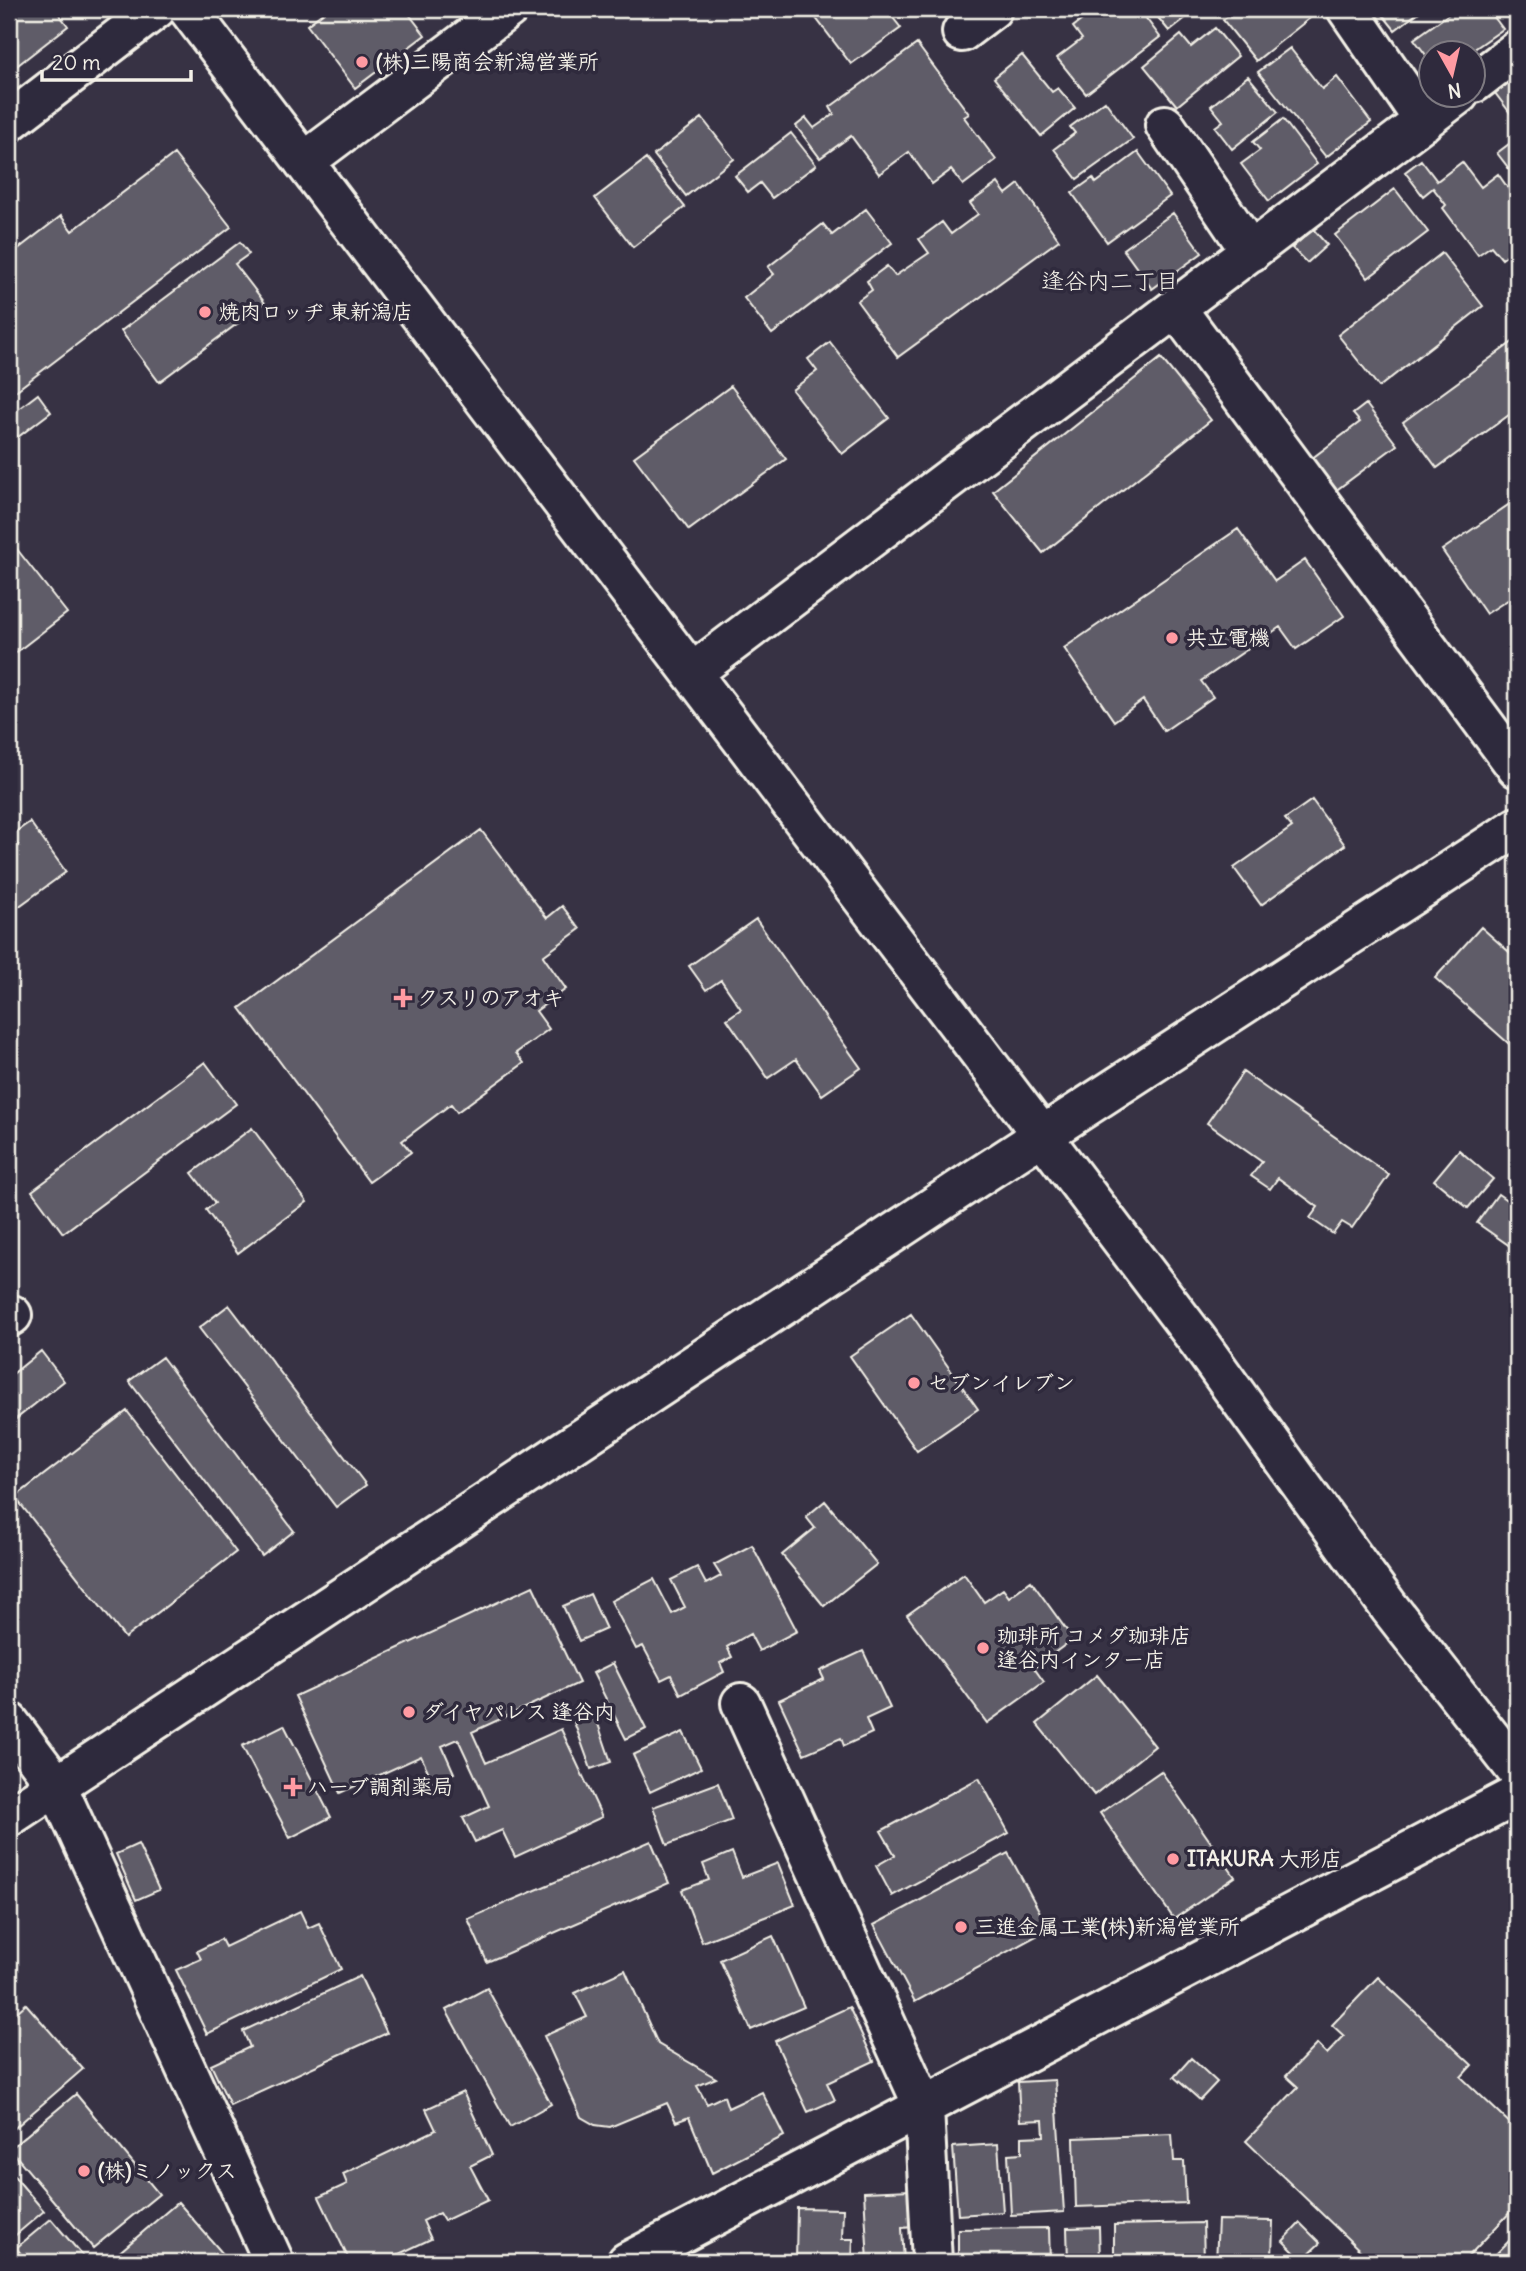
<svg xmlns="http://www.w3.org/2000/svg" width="1526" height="2271" font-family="Delius,'Klee One',sans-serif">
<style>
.building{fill:#5f5c67;stroke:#f4f1e8;stroke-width:2}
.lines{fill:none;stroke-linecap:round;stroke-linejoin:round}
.minor-casing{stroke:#f4f1e8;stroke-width:44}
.tertiary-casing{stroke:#f4f1e8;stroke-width:44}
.minor{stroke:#2f2a3d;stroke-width:38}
.tertiary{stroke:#2f2a3d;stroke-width:38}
.poi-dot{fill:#ff9aa2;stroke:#2f2a3d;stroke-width:2.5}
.labels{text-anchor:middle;stroke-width:7;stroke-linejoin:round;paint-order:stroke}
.poi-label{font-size:21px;font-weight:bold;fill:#f4f1e8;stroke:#2f2a3d;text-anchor:start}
.neighbourhood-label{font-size:23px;fill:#f4f1e8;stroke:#2f2a3d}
</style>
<rect width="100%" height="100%" fill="#373244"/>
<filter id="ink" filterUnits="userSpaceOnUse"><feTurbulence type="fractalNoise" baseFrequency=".0143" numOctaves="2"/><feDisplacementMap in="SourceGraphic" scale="14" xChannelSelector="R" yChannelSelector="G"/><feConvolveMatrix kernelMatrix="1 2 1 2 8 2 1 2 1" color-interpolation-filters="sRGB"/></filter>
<g filter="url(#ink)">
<!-- building -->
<path class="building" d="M9 9H55L68 26 9 72Z
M328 9H405L425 35 355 88 307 25Z
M809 9H886L901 28 851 64Z
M1088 9H1139L1160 37 1086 94 1057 58 1082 39 1073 27 1091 13Z
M1151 9H1197L1169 31Z
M1238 9H1310L1315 14 1256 61 1223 20Z
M1378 9H1423L1395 30Z
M1456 9H1475L1479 15 1488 9 1503 29 1470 52H1432V63L1414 39Z
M1215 28 1238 56 1177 106 1144 66 1181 35 1191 47Z
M917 44 969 114 964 117 996 160 963 185 951 170 932 184 909 152 879 174 851 136 820 158 796 126 806 118 814 128 834 114 830 107Z
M1290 48 1322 89 1337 77 1371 122 1326 157 1258 72Z
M1022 55 1052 92 1058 88 1075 108 1041 136 994 78Z
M1248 76 1278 112 1232 149 1215 127 1223 121 1211 106Z
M1517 77V122L1495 93Z
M1105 101 1133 139 1077 179 1054 149 1075 133 1070 127Z
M702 118 734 159 686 196 654 155Z
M1283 119 1317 164 1269 201 1241 164 1260 150 1253 142Z
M791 133 816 165 772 198 760 183 748 192 735 176Z
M1517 138V179L1497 153Z
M1138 152 1170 196 1107 242 1072 193 1093 178 1096 183Z
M174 154 231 227 9 396V256L61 216 72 231Z
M646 159 685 207 633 247 595 198Z
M1421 160 1437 181 1462 162 1481 187 1498 174 1517 201V247L1502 259 1491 246 1478 255 1443 208 1446 205 1433 188 1423 196 1405 172Z
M998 183 1006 194 1019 184 1059 240 898 357 857 301 872 290 867 281 887 266 895 276 929 253 919 239 942 222 951 234 978 214 970 203Z
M1395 189 1428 232 1368 278 1335 235Z
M866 209 892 243 772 334 744 298 774 274 768 267 823 224 832 235Z
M1173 213 1202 253 1152 289 1123 249Z
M1313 229 1327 245 1307 263 1292 248Z
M240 242 249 254 235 264 265 303 159 382 121 331Z
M1442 253 1483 306 1379 387 1338 335Z
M1514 341 1517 346V409L1437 468 1403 422Z
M830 342 889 418 842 454 792 390 817 371 808 359Z
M1161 358 1211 420 1043 553 993 491Z
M731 386 786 459 689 530 634 457Z
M38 394 51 412 18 437 9 425V416Z
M1366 404 1397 445 1331 494 1307 462 1360 422 1353 414Z
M1517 499V594L1486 614 1442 550Z
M1238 529 1275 581 1305 560 1344 616 1296 649 1280 627 1201 681 1213 697 1164 731 1143 700 1114 721 1064 648Z
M9 539 67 613 9 658Z
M1312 800 1345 845 1261 905 1234 868 1292 827 1285 819Z
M30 822 66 872 18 907 9 894V853L19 846 11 835Z
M481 830 547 918 562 906 580 929 543 956 566 989 536 1011 549 1029 516 1053 524 1063 457 1112 451 1104 402 1141 411 1152 369 1182 240 1008Z
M756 919 861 1068 822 1095 796 1059 768 1078 727 1019 741 1009 721 980 706 990 689 966Z
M1481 927 1517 959V1051L1435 978Z
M205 1062 236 1104 63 1233 32 1191Z
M1243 1072 1389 1175 1352 1228 1342 1222 1333 1234 1310 1218 1318 1207 1278 1178 1270 1189 1251 1176 1262 1162 1207 1123Z
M252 1128 307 1202 238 1253 206 1210 215 1203 192 1173Z
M1459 1150 1493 1179 1468 1208 1434 1180Z
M1498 1194 1511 1203 1515 1197 1517 1199V1251L1477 1223Z
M229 1305 366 1485 336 1507 199 1328Z
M911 1314 978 1409 917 1451 850 1356Z
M41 1351 64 1381 16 1419 9 1409V1377Z
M162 1357 294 1531 262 1556 129 1381Z
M127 1411 236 1552 125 1638 15 1497Z
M825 1501 877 1564 824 1606 782 1555 815 1528 806 1517Z
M752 1545 797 1631 759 1651 750 1634 727 1647 732 1657 720 1663 724 1672 681 1695 671 1675 661 1680 643 1646 636 1649 611 1601 654 1579 672 1614 685 1607 671 1580 697 1567 706 1584 721 1576 714 1565Z
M964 1574 984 1602 1003 1589 1009 1597 1031 1581 1073 1639 1034 1668 1044 1682 987 1723 907 1615Z
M533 1586 579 1683 472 1732 486 1763 561 1729 602 1817 515 1857 502 1830 475 1842 463 1818 489 1806 458 1739 442 1746 454 1773 433 1782 421 1756 340 1793 295 1696Z
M590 1594 606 1629 579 1641 563 1606Z
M863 1651 890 1708 866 1719 872 1733 844 1746 841 1738 804 1754 779 1700 824 1679 820 1671Z
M613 1663 646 1729 626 1739 593 1673Z
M1097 1675 1155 1746 1094 1795 1037 1724Z
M595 1715 611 1762 591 1769 574 1722Z
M284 1725 331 1817 290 1838 242 1746Z
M683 1732 701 1768 650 1792 633 1755Z
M1161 1771 1235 1877 1174 1919 1100 1813Z
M979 1778 1009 1833 892 1896 876 1866 895 1855 881 1831Z
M718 1783 732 1820 667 1845 653 1807Z
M651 1841 669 1883 487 1962 468 1919Z
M138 1844 159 1890 136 1900 116 1854Z
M732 1852 742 1877 778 1863 795 1905 702 1942 682 1890 709 1880 703 1864Z
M1008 1853 1049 1929 915 2002 874 1925Z
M300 1911 308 1928 319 1923 341 1969 207 2034 176 1970 201 1959 197 1951 221 1939 225 1947Z
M773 1936 804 2007 751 2030 720 1960Z
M625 1970 658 2044 716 2078 697 2086 707 2104 724 2096 728 2108 762 2092 784 2136 712 2173 689 2117 676 2122 667 2103 610 2127 595 2125 581 2117 544 2036 587 2017 575 1993Z
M360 1976 387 2033 230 2105 211 2065 250 2047 243 2031Z
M1378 1977 1472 2065 1461 2077 1517 2130V2205L1463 2262H1372L1246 2141 1298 2087 1286 2076 1317 2044 1327 2054 1344 2036 1332 2025Z
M487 1988 551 2104 510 2127 446 2010Z
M26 2004 83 2069 9 2133V2019Z
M849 2007 874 2061 827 2083 835 2100 808 2112 775 2041Z
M1191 2058 1217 2082 1200 2100 1174 2077Z
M1055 2080 1064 2212 1011 2215 1008 2154 1022 2153V2137L1044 2136 1043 2120 1020 2121 1018 2082Z
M463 2092 492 2155 470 2166 488 2200 444 2221 439 2213 423 2221 431 2239 382 2262H350L319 2197 347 2184 343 2174 436 2130 426 2109Z
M76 2094 159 2194 93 2248 10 2149Z
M1172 2134 1174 2161H1184L1186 2203 1076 2207 1074 2138Z
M998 2144 1003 2212 958 2215 953 2147Z
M9 2170 44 2211 11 2239 9 2237Z
M911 2190 913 2227 902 2228 904 2262H868L864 2192Z
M178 2202 230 2262H108Z
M797 2208 843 2209 842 2239H853L852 2262H796Z
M51 2219 88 2262H28L16 2248Z
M1218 2220 1273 2221 1272 2262H1216Z
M1203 2223 1204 2262H1162V2256L1114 2258V2225Z
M1300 2223 1320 2243 1302 2260 1283 2241Z
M1099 2227 1100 2262H1068L1067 2228Z
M1049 2228 1050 2262H958V2229Z
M1517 2233V2262H1488Z"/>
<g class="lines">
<defs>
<path id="minor" d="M1347 9 1424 121
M962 32 992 9
M1474 83 1517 50
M9 122 156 9
M1165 125 1251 252
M304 162 508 9
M1176 308 1517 768
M692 673 1459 94
M9 1317 12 1315
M741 1703 924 2108 932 2262
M9 1722 57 1786 274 2262"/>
<path id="tertiary" d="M188 9 1198 1341 1389 1607 1517 1771
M9 1817 975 1179 1517 827
M627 2262 1517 1795"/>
</defs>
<!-- minor casing -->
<use href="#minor" class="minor-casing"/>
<!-- tertiary casing -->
<use href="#tertiary" class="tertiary-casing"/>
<!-- minor -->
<use href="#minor" class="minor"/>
<!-- tertiary -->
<use href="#tertiary" class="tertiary"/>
</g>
</g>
<!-- markers -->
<g class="poi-dot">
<circle cx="362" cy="62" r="7"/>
<circle cx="205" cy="312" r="7"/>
<circle cx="1172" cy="638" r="7"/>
<path d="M399.5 987.5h7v7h7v7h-7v7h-7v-7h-7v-7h7z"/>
<circle cx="914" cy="1383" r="7"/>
<circle cx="983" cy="1648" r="7"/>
<circle cx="409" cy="1712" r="7"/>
<path d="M289.5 1776.5h7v7h7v7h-7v7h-7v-7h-7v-7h7z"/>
<circle cx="1173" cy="1859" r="7"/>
<circle cx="961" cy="1927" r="7"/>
<circle cx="84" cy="2171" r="7"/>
</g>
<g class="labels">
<!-- poi labels -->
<g class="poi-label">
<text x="376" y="69">(株)三陽商会新潟営業所</text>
<text x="219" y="319">焼肉ロッヂ 東新潟店</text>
<text x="1186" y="645">共立電機</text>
<text x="417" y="1005">クスリのアオキ</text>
<text x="928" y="1390">セブンイレブン</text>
<text x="997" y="1643">珈琲所 コメダ珈琲店<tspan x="997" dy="24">逢谷内インター店</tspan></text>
<text x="423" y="1719">ダイヤパレス 逢谷内</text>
<text x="307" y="1794">ハーブ調剤薬局</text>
<text x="1187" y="1866">ITAKURA 大形店</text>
<text x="975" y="1934">三進金属工業(株)新潟営業所</text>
<text x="98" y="2178">(株)ミノックス</text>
</g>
<!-- neighbourhood labels -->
<g class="neighbourhood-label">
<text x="1110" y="289">逢谷内二丁目</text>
</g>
</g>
<!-- margin -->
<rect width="1526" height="2271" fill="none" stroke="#2f2a3d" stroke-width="35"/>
<rect x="18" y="18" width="1491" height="2236" fill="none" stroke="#f4f1e8" stroke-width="2.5" filter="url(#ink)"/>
<!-- north arrow -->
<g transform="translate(1452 74) rotate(172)"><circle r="33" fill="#2f2a3d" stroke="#7e7a81" stroke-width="2"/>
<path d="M0-5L12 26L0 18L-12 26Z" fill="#ff9aa2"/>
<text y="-10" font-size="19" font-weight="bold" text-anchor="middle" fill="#f4f1e8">N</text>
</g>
<!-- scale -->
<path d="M42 70v10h149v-10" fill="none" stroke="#f4f1e8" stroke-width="3.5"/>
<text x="52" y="70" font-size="21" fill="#f4f1e8" stroke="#2f2a3d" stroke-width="5" paint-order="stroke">20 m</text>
</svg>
